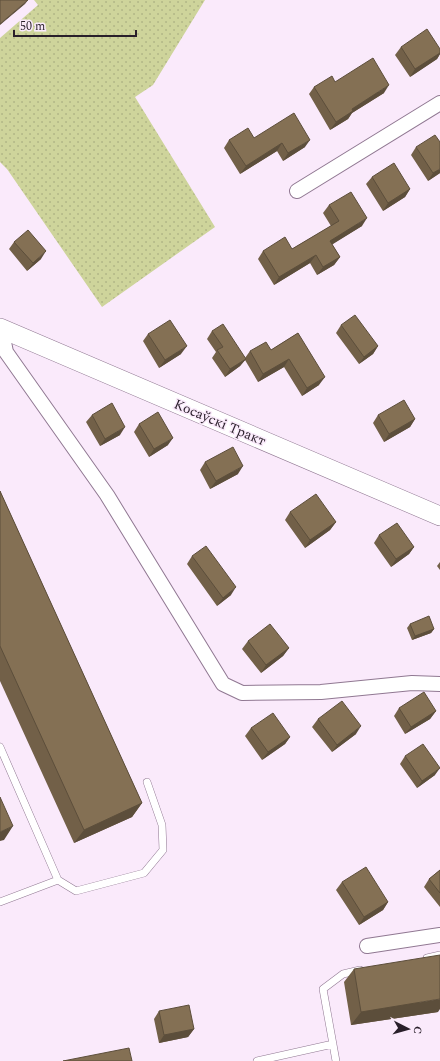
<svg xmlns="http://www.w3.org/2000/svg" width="440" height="1061" font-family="Spectral,serif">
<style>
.grass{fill:url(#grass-dots)}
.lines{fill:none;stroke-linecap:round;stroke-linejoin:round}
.lane-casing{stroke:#907892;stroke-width:8}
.street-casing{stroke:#907892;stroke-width:16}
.secondary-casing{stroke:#907892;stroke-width:20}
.lane{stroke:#fff;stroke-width:7}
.street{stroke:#fff;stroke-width:14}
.secondary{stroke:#fff;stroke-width:19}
.wall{fill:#726048}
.shaded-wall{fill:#5c4e3b}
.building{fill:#847054;stroke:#5c4e3b}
.labels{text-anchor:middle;stroke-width:3;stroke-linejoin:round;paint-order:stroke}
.street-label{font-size:14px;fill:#291f2a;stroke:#faeafb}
</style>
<defs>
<pattern id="grass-dots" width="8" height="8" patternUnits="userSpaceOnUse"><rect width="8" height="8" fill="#ced49b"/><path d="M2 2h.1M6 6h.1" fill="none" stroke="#b1b686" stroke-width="1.8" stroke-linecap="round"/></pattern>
</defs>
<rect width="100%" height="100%" fill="#faeafb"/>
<!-- grass -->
<path class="grass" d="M34 0H205L153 85 135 97 215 227 102 307 7 169 0 162V38L38 5Z"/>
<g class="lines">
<defs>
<path id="lane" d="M0 747 58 880
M0 902 58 880 76 891 144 873 163 850 162 825 147 782
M427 958 440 955
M257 1061 333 1044
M336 1061 323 989 343 974 360 970"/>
<path id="street" d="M297 191 440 103
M6 330 4 342 6 352 107 495 223 684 242 693 321 692 412 683 440 684
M367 946 440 935"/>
<path id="secondary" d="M0 328 440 516"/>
</defs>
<!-- lane casing -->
<use href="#lane" class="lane-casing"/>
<!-- street casing -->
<use href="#street" class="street-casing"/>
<!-- secondary casing -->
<use href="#secondary" class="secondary-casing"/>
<!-- lane -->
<use href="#lane" class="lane"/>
<!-- street -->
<use href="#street" class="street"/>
<!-- secondary -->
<use href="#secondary" class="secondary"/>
</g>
<!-- wall -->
<path class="wall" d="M401 47 440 49V54L437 59 410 77 395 55Z
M335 82 384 93 352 113 348 119 330 130 309 94 314 87Z
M254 138 305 147 283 161 277 151 240 174 224 148 229 140Z
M416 147 440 173 428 181 411 155Z
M372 177 410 189 405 197 383 211 366 184Z
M329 205 362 226 332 244 340 257 334 265 317 275 310 263 274 285 258 259 263 251 292 249 331 226 323 213Z
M14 242 41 259 27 271 9 249Z
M341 325 378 346 373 354 359 364 336 333Z
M212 331 245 358 250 351 271 350 298 333 319 385 302 396 284 367 258 382 245 360 240 366 225 377 212 358 216 352 207 339Z
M148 334 181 354 159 368 143 341Z
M92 415 120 435 100 446 86 422Z
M378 415 415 419 410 427 384 442 373 423Z
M139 424 168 445 149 457 134 432Z
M205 462 238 474 210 489 200 470Z
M0 491 142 803 132 817 74 843 0 681Z
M290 512 336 522 330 530 305 548 285 520Z
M379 535 414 547 409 554 391 567 374 543Z
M192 556 231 595 217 606 187 564Z
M440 562V570L437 566Z
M410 624 434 629 431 633 412 640 407 628Z
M248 641 289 648 283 656 261 673 242 649Z
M399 708 436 711 430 719 405 734 394 716Z
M318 719 356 734 332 752 312 727Z
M251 728 290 737 285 744 262 760 245 736Z
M405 756 435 775 417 788 400 764Z
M440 870V907L424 887 429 879Z
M342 882 388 902 383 910 359 925 336 890Z
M354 969 438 1012 351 1025 344 982Z
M159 1011 194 1029 188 1037 159 1043 154 1019Z"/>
<!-- shaded-wall -->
<path class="shaded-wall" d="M28 0 25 4 0 25V24Z
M440 53V54L437 59 410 77 415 69Z
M389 85 384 93 352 113 348 119 330 130 336 122 352 109Z
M310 140 305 147 283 161 288 153Z
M282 143 277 151 240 174 246 166Z
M440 169V173L428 181 433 173Z
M410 189 405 197 383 211 388 203Z
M367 218 362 226 325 249 330 241Z
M46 251 41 259 27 271 33 263Z
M316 255 310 263 274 285 279 277Z
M340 257 334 265 317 275 323 267Z
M187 346 181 354 159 368 165 360Z
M378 346 373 354 359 364 364 357Z
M246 359 240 366 225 377 230 369Z
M289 359 284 367 258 382 263 374Z
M325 377 319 385 302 396 307 388Z
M415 419 410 427 384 442 389 434Z
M125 427 120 435 100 446 105 439Z
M173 438 168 445 149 457 154 449Z
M243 466 238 474 210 489 216 481Z
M336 522 330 530 305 548 310 540Z
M414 547 409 554 391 567 396 559Z
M236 587 231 595 217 606 223 598Z
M434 629 431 633 412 640 415 636Z
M289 648 283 656 261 673 266 665Z
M436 711 430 719 405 734 411 727Z
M361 726 356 734 332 752 337 745Z
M290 737 285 744 262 760 268 752Z
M440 768 435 775 417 788 422 781Z
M142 803 132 817 74 843 84 830Z
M13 826 4 840 0 841V832Z
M388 902 383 910 359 925 364 917Z
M440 999V1009L438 1012 351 1025 361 1012Z
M194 1029 188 1037 159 1043 164 1035Z"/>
<!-- building -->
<path class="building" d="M0 0H28L0 24Z
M427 29 440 49V53L415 69 401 47Z
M373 58 389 85 352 109 353 111 336 122 314 87 332 76 335 82Z
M294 113 310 140 288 153 282 143 246 166 229 140 248 128 254 138Z
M435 135 440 142V169L433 173 416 147Z
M394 163 410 189 388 203 372 177Z
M351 192 367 218 330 241 340 257 323 267 316 255 279 277 263 251 285 237 292 249 339 221 329 205Z
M28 230 46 251 33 263 14 242Z
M355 315 378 346 364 357 341 325Z
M170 320 187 346 165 360 148 334Z
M223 324 246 359 230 369 217 350 223 347 212 331Z
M298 333 325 377 307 388 289 359 263 374 250 351 266 342 271 350Z
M404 400 415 419 389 434 378 415Z
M112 403 125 427 105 439 92 415Z
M158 412 173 438 154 449 139 424Z
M233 447 243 466 216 481 205 462Z
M0 491 142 803 84 830 0 646Z
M316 494 336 522 310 540 290 512Z
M397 523 414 547 396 559 379 535Z
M206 546 236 587 223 598 192 556Z
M429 616 434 629 415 636 410 624Z
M270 624 289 648 266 665 248 641Z
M424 692 436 711 411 727 399 708Z
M342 701 361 726 337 745 318 719Z
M273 713 290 737 268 752 251 728Z
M423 744 440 768 422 781 405 756Z
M0 797 13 826 0 832Z
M366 867 388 902 364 917 342 882Z
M440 870V893L429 879Z
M440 955V999L361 1012 354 969Z
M189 1005 194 1029 164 1035 159 1011Z
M129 1048 132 1061H63Z"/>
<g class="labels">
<!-- street labels -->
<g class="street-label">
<text transform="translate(220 422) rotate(23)" y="5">Косаўскі Тракт</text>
</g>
</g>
<!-- north arrow -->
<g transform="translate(408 1029) rotate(96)" stroke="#faeafb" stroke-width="3" paint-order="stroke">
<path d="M0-3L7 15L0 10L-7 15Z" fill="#291f2a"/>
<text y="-6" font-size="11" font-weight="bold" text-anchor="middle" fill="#291f2a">С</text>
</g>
<!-- scale -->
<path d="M14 30v6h122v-6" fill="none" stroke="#291f2a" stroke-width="2"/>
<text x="20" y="30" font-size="12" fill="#291f2a" stroke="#faeafb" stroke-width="3" paint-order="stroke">50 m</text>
</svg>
